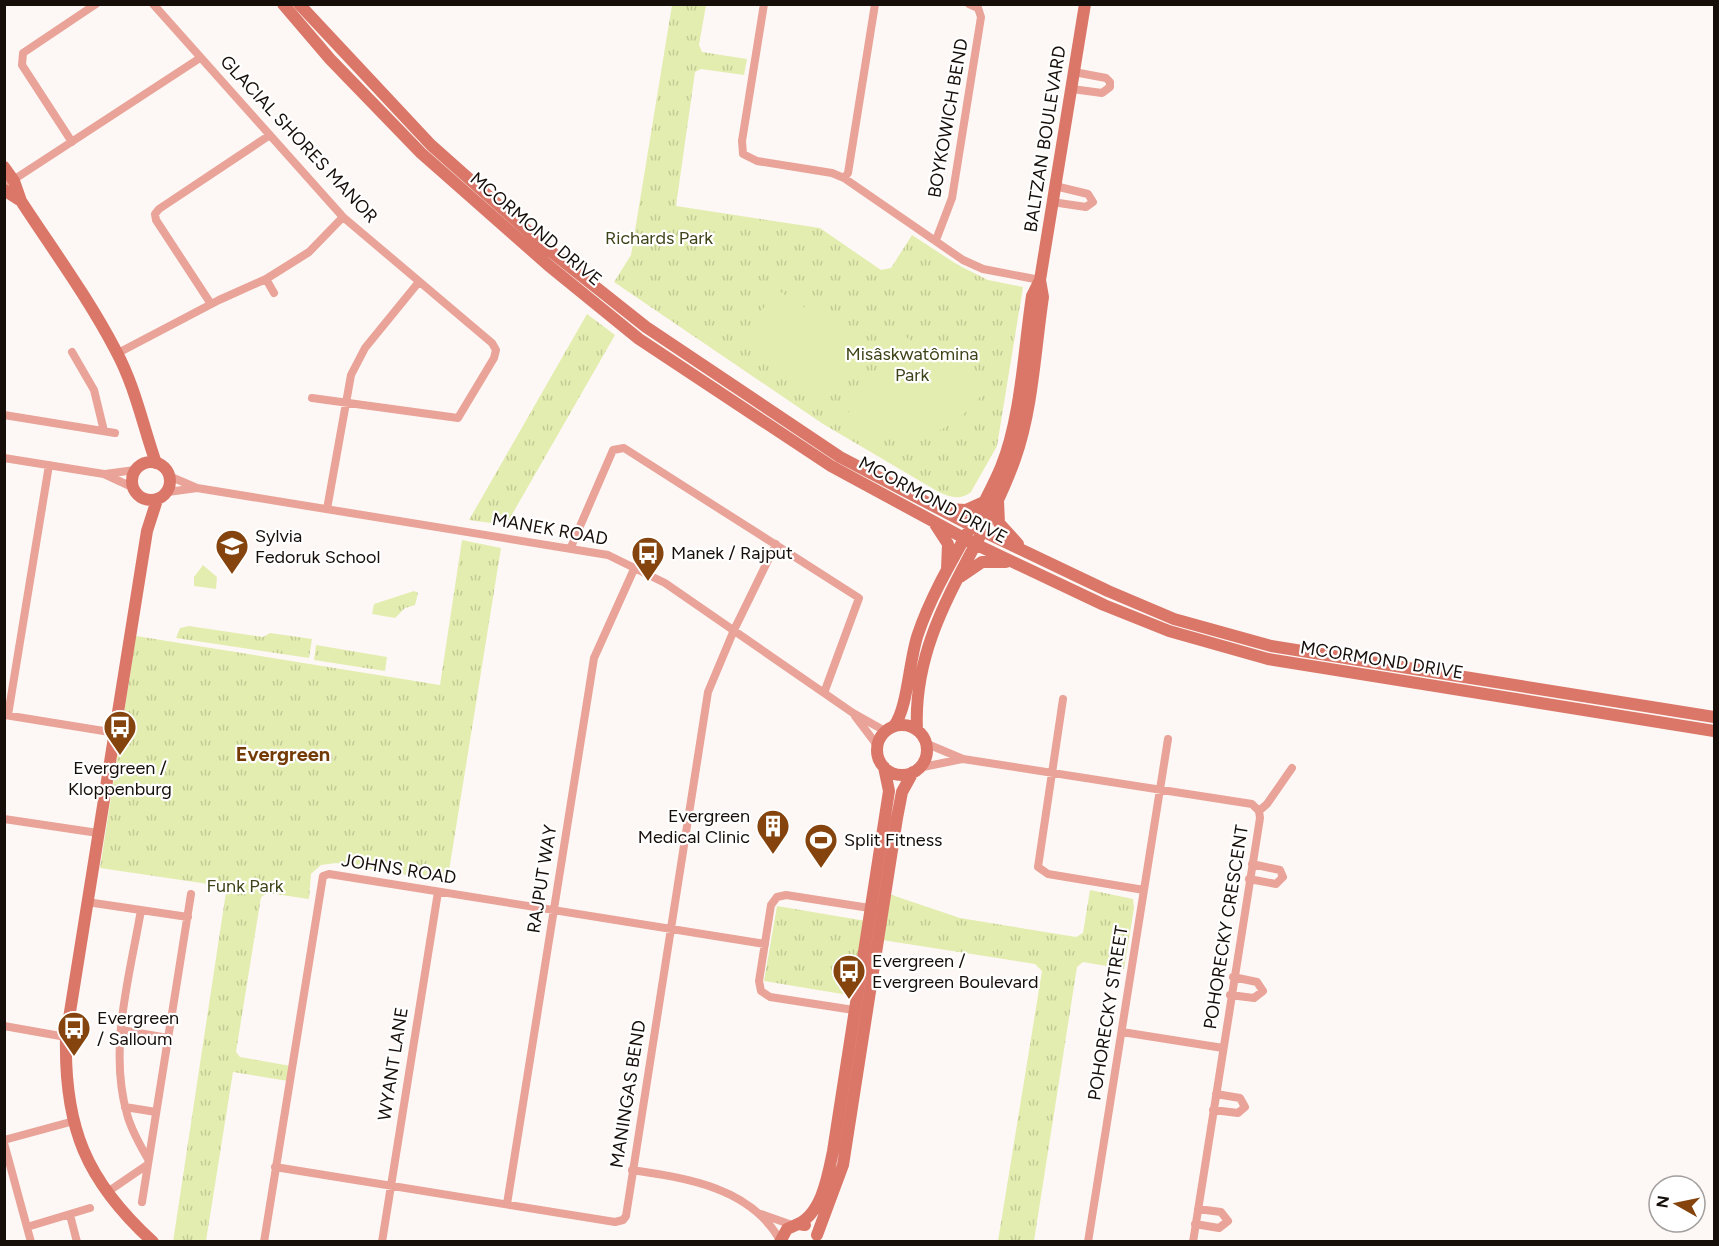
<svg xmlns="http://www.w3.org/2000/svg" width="1719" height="1246" font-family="Figtree,sans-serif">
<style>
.grass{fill:url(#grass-tufts)}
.pitch{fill:#e4edb0}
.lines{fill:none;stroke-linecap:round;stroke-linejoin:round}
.street{stroke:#e9a398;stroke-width:8}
.secondary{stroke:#db7769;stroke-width:12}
.labels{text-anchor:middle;stroke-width:4.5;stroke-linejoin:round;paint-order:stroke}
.street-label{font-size:18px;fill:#160e09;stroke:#fff}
.park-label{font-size:18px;fill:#3f4319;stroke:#fff}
.poi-label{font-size:18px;fill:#160e09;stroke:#fff;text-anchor:start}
.neighbourhood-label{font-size:20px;font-weight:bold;fill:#743a06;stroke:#fff}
</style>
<defs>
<pattern id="grass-tufts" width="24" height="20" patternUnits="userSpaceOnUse" patternTransform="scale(1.5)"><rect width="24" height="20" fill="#e4edb0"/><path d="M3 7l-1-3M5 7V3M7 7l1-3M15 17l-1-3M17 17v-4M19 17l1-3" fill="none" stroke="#c3ca96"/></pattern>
</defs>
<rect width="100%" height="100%" fill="#fdf8f5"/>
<!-- grass -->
<path class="grass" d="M672 5H706L699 45 702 52 747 59 744 75 701 69 695 72 676 206 820 228 881 270 891 268 912 235 958 265 988 280 1023 287 997 446 971 492C960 501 949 497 937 491L823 424 614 282 631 255Z
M587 314 615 335 506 525 469 520Z
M462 540 501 548 448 877 443 881 336 863 321 865 311 874 309 899 268 893 261 897 236 1052 240 1057 291 1066 288 1081 233 1072 206 1241 173 1242 226 892 222 886 100 868 136 636 440 685Z
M203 565 217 577 216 589 194 586V577Z
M414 591 418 593 415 605 405 608 395 618 372 614 374 604Z
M189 626 263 637 270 633 312 639 309 658 176 638 180 628Z
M316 645 387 657 385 671 314 660Z
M1090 890 1133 899 1134 908 1124 969 1083 962 1077 967 1034 1241H998L1042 971 1035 964 882 940 889 894 960 918 1076 937 1083 933Z
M777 906 866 921 854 996 764 981Z"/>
<!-- pitch -->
<path class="pitch" d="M776 289 863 346 829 398 742 341Z
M904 336 986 389C951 438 897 458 843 421L897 337Z"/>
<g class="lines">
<!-- street -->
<path class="street" d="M153 4 343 217 492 343 496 350 494 358 458 418 312 398
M764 4 742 141 743 154 757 161 832 173 844 178 963 260 983 269 1040 280
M1072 89 1102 93 1110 87V82L1106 78 1074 72
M72 142 22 65 23 53 96 4
M844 178 848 173 875 4
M4 186 200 58
M1052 202 1086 207 1093 202 1088 194 1055 186
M936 240 952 198 981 17 978 8 969 4
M266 279 274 293
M211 304 156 220 155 214 159 209 270 135
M72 352 94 390 104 431
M118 353 219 300 266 279 309 252 343 217
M4 415 115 433
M4 458 104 474 132 487
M105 474 135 470
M169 476 197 488 608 555 665 583 853 713 885 731
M168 492 197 488
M327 509 351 375 365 348 418 283
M571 547 613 450 624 448 859 598 824 693
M1063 699 1038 867 1048 874 1144 890
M5 715 116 733
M8 715 49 465
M855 716 877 745
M925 743 963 759 1252 804 1259 811 1260 818 1193 1242
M918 768 962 759
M1259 811 1267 804 1292 768
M4 819 98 833
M1249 879 1276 884 1283 877 1280 870 1252 864
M87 902 188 917
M141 910C130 975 108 1048 127 1114 131 1130 140 1145 148 1159
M1230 995 1254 998 1263 991 1257 982 1233 977
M860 1011 770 997 761 991 759 981 771 905 777 897 786 895 876 909
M4 1026 66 1037
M121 1030 168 1038
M1122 1032 1223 1048
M125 1107 156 1112
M1213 1110 1238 1113 1245 1107 1240 1098 1216 1094
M4 1140 74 1121
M4 1143 31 1242
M275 1167 615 1222 623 1220 626 1216 708 692 734 630 776 544
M632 1170C686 1178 750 1187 780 1240
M106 1193 147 1165
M142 1202 191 894
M507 1204 594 658 635 567
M761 1214 792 1225
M70 1215 77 1242
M1195 1224 1219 1228 1228 1221 1221 1212 1198 1209
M27 1227 90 1208
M264 1242 323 876 329 874 765 944
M382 1242 438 892
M1088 1242 1168 739"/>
<!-- secondary -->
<path class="secondary" d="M283 4 330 59 421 153 548 265 639 339 831 466 975 544 1104 605 1169 631 1268 659 1714 731
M299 4 431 145 549 250 646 327 840 457 972 526 1108 591 1174 619 1271 646 1714 717
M4 167 14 181 21 201C53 250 89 299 116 351 135 386 143 426 156 463
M4 190 21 201
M132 481a19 19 0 1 1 38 0a19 19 0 1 1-38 0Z
M998 501 999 523 1018 544
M945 509 966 510 984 502
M935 524 948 544 947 569
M960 577 982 562H1006
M877 750a25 25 0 1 1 50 0a25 25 0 1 1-50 0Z
M894 726C908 708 909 659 918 634 938 575 977 524 1001 467 1021 419 1024 348 1032 296L1040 280 1085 4
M917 730C912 624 982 553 1015 459 1033 408 1035 350 1043 297L1040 280
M798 1224C822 1213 828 1175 833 1151L889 791 884 767
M817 1235 843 1165 897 818 902 792 913 772
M153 1242C86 1181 64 1127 66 1037L147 531 157 500
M780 1242 787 1229 798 1224 805 1225"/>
</g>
<!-- icons -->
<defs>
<symbol id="school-pin" viewBox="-11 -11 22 30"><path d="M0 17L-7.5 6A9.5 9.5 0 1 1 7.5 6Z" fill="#85440d" stroke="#fff"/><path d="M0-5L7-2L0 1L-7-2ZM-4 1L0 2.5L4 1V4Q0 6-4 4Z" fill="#fff"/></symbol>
<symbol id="bus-pin" viewBox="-11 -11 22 30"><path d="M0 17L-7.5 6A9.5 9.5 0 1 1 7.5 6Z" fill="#85440d" stroke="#fff"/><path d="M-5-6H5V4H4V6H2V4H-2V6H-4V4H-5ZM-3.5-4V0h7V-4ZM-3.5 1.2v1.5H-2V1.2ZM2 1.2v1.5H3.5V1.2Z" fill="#fff"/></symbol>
<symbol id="building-pin" viewBox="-11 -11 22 30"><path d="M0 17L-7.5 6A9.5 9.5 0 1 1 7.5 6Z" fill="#85440d" stroke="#fff"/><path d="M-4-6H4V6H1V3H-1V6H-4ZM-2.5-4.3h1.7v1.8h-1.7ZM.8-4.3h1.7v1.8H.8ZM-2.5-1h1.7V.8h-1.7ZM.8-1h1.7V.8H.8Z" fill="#fff"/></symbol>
<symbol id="stadium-pin" viewBox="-11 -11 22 30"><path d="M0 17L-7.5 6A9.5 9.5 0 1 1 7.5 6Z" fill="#85440d" stroke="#fff"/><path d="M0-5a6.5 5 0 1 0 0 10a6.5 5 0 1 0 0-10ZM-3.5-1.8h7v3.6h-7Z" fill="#fff"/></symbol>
</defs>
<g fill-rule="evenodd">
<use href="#school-pin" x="213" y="527" width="38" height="52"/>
<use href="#bus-pin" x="629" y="534" width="38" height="52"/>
<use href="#bus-pin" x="101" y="708" width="38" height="52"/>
<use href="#building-pin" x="754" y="807" width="38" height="52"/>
<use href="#stadium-pin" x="802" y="821" width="38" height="52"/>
<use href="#bus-pin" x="830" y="952" width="38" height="52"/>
<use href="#bus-pin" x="55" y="1009" width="38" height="52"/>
</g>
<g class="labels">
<!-- street labels -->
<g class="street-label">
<text transform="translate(948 118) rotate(-80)" y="6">BOYKOWICH BEND</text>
<text transform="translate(299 139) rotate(47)" y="6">GLACIAL SHORES MANOR</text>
<text transform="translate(1045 139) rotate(-81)" y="6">BALTZAN BOULEVARD</text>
<text transform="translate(536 229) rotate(40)" y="6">MCORMOND DRIVE</text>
<text transform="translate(933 500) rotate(28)" y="6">MCORMOND DRIVE</text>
<text transform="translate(550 529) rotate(10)" y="6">MANEK ROAD</text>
<text transform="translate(1382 660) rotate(9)" y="6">MCORMOND DRIVE</text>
<text transform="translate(399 869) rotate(9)" y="6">JOHNS ROAD</text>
<text transform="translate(542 879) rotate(-81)" y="6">RAJPUT WAY</text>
<text transform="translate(1226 927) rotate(-81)" y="6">POHORECKY CRESCENT</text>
<text transform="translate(1108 1013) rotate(-81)" y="6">POHORECKY STREET</text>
<text transform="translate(393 1064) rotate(-81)" y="6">WYANT LANE</text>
<text transform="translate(628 1094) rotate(-81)" y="6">MANINGAS BEND</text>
</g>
<!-- park labels -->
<g class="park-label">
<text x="659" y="244">Richards Park</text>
<text x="912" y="360">Misâskwatômina<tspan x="912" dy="21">Park</tspan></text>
<text x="245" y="892">Funk Park</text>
</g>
<!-- poi labels -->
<g class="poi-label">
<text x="255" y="542">Sylvia<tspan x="255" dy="21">Fedoruk School</tspan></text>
<text x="671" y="559">Manek / Rajput</text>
<text x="120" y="774" text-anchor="middle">Evergreen /<tspan x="120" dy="21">Kloppenburg</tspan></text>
<text x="750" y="822" text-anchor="end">Evergreen<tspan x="750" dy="21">Medical Clinic</tspan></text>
<text x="844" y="846">Split Fitness</text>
<text x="872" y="967">Evergreen /<tspan x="872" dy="21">Evergreen Boulevard</tspan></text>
<text x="97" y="1024">Evergreen<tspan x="97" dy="21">/ Salloum</tspan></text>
</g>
<!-- neighbourhood labels -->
<g class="neighbourhood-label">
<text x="283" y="761">Evergreen</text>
</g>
</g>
<!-- border -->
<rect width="1719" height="1246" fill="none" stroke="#160e09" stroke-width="12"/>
<!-- north arrow -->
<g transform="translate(1677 1204) rotate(279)"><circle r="28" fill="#ffffff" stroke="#a29f9d" stroke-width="1.5"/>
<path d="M0-4.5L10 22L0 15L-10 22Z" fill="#85440d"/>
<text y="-9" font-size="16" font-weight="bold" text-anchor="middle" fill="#160e09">N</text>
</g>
</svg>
